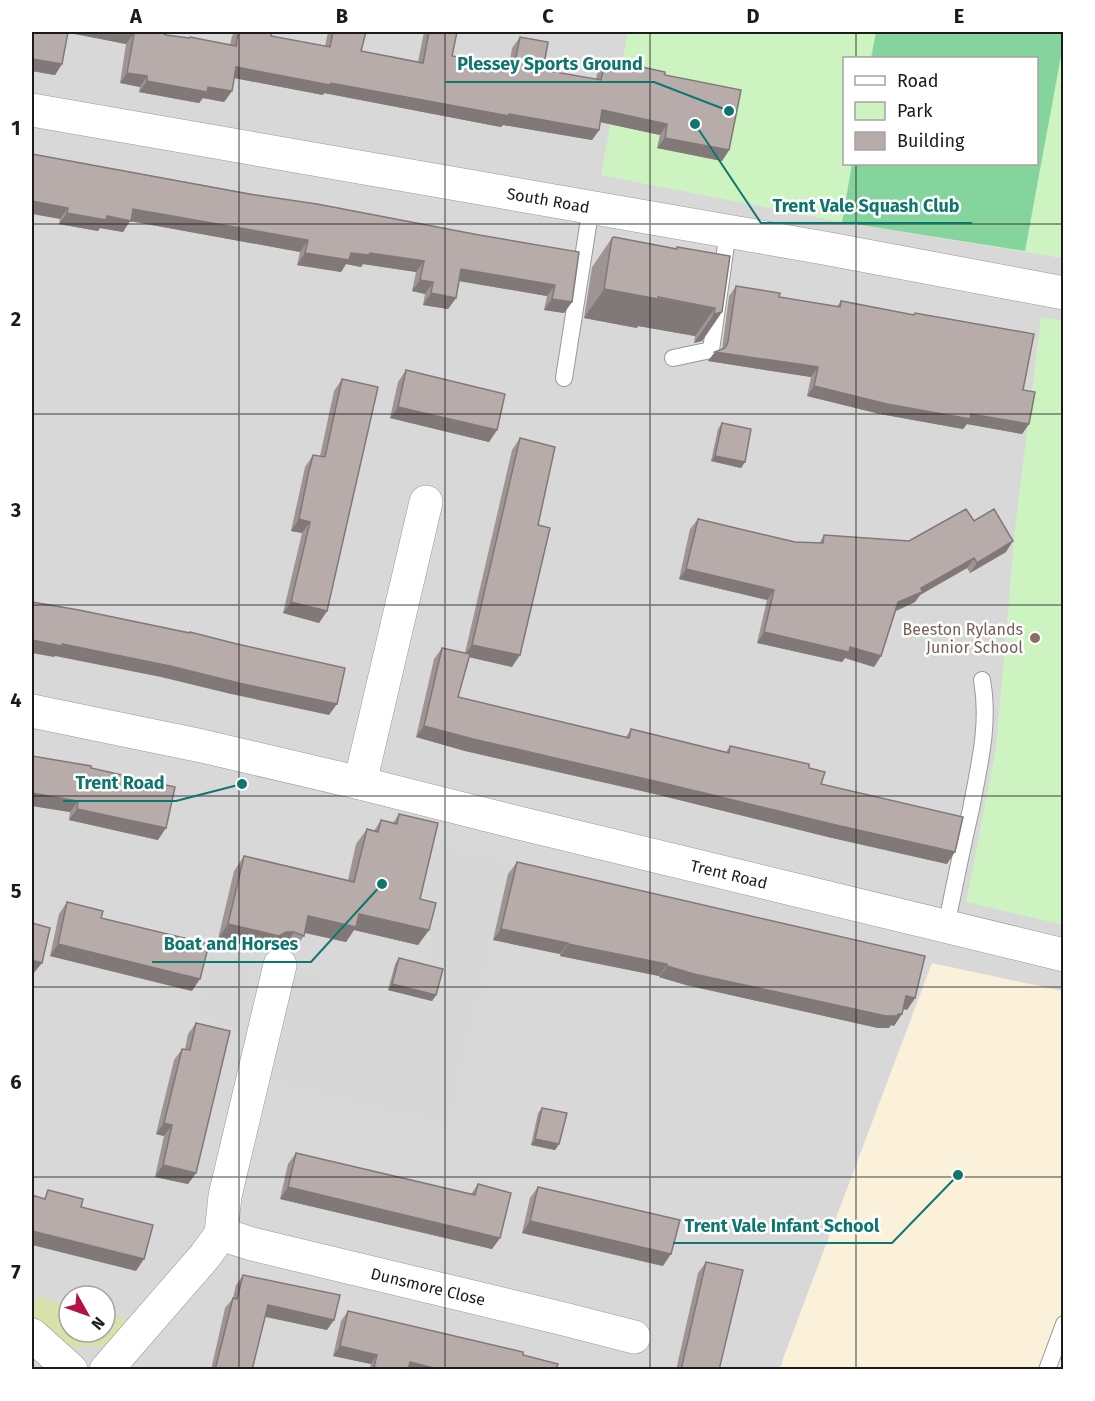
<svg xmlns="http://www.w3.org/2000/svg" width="1095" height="1401" font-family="'Fira Sans',sans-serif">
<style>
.residential{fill:#d9d8d8;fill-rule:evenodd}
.education{fill:#fbf1da}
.grass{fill:#d6e2aa}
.park{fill:#ccf3c0;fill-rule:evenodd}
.pitch{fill:#85d49e}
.parking{fill:#d7d7d7}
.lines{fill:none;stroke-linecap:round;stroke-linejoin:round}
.service-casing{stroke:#989898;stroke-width:18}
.minor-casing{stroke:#989898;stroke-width:34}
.service{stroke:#fff;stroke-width:16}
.minor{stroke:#fff;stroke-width:33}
.wall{fill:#9e9493}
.shaded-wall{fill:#817878}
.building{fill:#b8acab;stroke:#817878;stroke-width:1.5}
.grid{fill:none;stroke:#1b1b1b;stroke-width:1.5;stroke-opacity:0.55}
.education-dot{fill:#8d6e63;stroke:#fff;stroke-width:2}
.labels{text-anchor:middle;stroke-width:5;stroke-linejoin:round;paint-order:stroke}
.street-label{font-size:16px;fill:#1b1b1b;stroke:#fff}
.education-label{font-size:16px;fill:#785e54;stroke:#fff;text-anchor:end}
.leader{fill:none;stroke:#0f766e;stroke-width:2}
.callout-dot{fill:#0f766e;stroke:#fff;stroke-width:2}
.callout-label{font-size:18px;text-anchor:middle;font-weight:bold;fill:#0f766e;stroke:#fff;stroke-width:5;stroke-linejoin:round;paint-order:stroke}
.neatline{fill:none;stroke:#1b1b1b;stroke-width:2}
.grid-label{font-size:20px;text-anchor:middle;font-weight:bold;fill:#1b1b1b}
</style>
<rect width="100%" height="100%" fill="#ebe5e1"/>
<!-- residential -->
<path class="residential" d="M32 32H628L601 175 842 222 1063 258V1369H32ZM69 1296H105V1332H69Z"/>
<!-- education -->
<path class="education" d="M932 963 1063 991V1369L780 1370 783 1359Z"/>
<!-- grass -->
<path class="grass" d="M36 1297 69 1304V1332H105V1313L124 1318 127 1323 106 1346 69 1347 32 1316Z"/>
<!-- park -->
<path class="park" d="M628 32H1063V258L842 222 601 175ZM844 58H1036V164H844Z
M1041 317 1064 321 1063 925 966 902 996 748 1015 529Z"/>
<!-- pitch -->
<path class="pitch" d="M876 32H1063V45L1025 251 842 222 852 164H1036V58H871Z"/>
<!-- parking -->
<path class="parking" d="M428 842 511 862 449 1125 267 1082 294 971 433 1004 441 974 425 970 436 920 411 914Z
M212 947 255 957 239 1028 197 1018Z"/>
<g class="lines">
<defs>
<path id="service" d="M673 358 711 350 728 231
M564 378 591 207
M946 927C954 888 962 848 971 809 979 766 990 724 982 680
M1047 1370 1064 1324"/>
<g id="minor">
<path id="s1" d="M32 110 824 248 1064 293"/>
<path id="s2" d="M32 711 202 746 360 783 515 822 1064 955"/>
<path d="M360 783 426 502"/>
<path d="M221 1234 225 1196 280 965"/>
<path d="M32 1335 71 1370"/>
<path id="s3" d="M106 1370 205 1256 221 1234 252 1244 564 1319 634 1337"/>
</g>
</defs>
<!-- service casing -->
<use href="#service" class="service-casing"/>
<!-- minor casing -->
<use href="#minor" class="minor-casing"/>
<!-- service -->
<use href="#service" class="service"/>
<!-- minor -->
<use href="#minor" class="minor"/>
</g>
<!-- wall -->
<path class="wall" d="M32 32H161L166 35 189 38 190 37 230 45 232 36 235 32H272L271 36 325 46 328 32H366L361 51 418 62 424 32H457L452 56 509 66 512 48 520 37 548 42 543 70 596 79 598 70 606 59 665 72V75L741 90 729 150 722 161 657 148 660 135 600 122 599 130 592 140 503 125 501 127 324 93 323 95 234 78 232 91 224 102 203 98 199 103 139 92 140 87 120 83 126 44 68 32 62 64 55 75 32 71Z
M32 154 479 235 579 252 572 302 564 313 544 310 547 296 459 281 456 298 448 309 423 305 425 294 412 291 416 272 363 264 361 267 346 264 341 272 297 265 300 252 130 221 123 232 100 228 98 231 59 224 60 219Z
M612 238 676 249 677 247 722 312 702 341 694 343 695 336 638 326 637 328 584 318 592 267Z
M736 286 779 297 837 306 841 301 914 315 915 313 1023 390 1029 424 1022 434 967 424 963 429 880 414 807 396 811 377 708 361 715 352 722 349 729 296Z
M406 370 497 430 489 442 390 418 398 382Z
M342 379 327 611 319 623 283 613 302 533 291 531 305 467 313 455 320 456 334 391Z
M722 423 745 462 741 468 711 461 718 429Z
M520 438 538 525 512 667 469 657 458 697 626 737 631 729 726 752 730 746 809 768 821 784 947 864 828 837 655 794 465 751 416 737 434 659 442 648 465 653 512 450Z
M698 519 795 542H820L824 535 909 541 974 521 1006 552 970 573 967 568 920 595 915 602 896 611 881 656 874 667 845 658 842 662 757 643 767 600 679 579 690 529Z
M32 756 91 768 158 840 69 820 70 812 32 806Z
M399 814 420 899 429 930 418 945 354 930 346 942 304 933V936L293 951 284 947H275L268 951 218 939 234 871 244 856 348 880 356 844 367 829 374 831 381 820 393 823Z
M517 862 915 998 907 1010 903 1009 902 1014 894 1026 891 1025 889 1028H878L686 985 659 977V976L560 956V954L493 940 508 874Z
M67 902 192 991 50 956 59 914Z
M399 958 436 995 432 1001 388 990 395 964Z
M196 1023V1173L188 1184 155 1177 164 1136 156 1134 174 1060 182 1049H185L188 1034Z
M542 1108 559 1144 555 1150 531 1145 538 1113Z
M296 1153 471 1194 478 1184 500 1238 492 1249 280 1199 288 1164Z
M538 1187 663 1266 522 1233 530 1198Z
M706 1262 719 1370H676L698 1273Z
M243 1275 327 1330 265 1316 252 1370H211L225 1308 233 1298 236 1285Z
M348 1311 523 1355 556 1370H369L371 1364 333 1356 341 1321Z"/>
<!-- shaded-wall -->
<path class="shaded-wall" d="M64 32H123L134 34 126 44Z
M32 59 62 64 55 75 32 71Z
M236 67 331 83 599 130 592 140 503 125 501 127 324 93 323 95 229 77Z
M127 73 147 76 140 87 120 83Z
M147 81 208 87 232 91 224 102 203 98 199 103 139 92Z
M602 110 667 124 660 135 595 121Z
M665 138 729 150 722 161 657 148Z
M32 201 68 208 60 219 32 214Z
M133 209 308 240 300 252 130 221 123 232 100 228 98 231 59 224 67 213 107 216Z
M305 253H370L424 261 416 272 363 264 361 267 346 264 341 272 297 265Z
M461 269 555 285 547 296 453 280Z
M420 280 433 282 425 294 412 291Z
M604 289 715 308 695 336 638 326 637 328 584 318Z
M431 293 456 298 448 309 423 305Z
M552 299 572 302 564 313 544 310Z
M722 312 702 341 694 343 714 314Z
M715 352 818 367 811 377 708 361Z
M814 386 971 414 1029 424 1022 434 967 424 963 429 880 414 807 396Z
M398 407 497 430 489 442 390 418Z
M715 456 745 462 741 468 711 461Z
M299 519 310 522 302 533 291 531Z
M1013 541 1006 552 970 573 977 563Z
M974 558 967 568 920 595 915 602 891 613 898 602 921 588Z
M686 569 774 590 767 600 679 579Z
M291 602 327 611 319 623 283 613Z
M764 632 850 647 881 656 874 667 845 658 842 662 757 643Z
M32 640 62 644 170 666 337 704 329 715 231 694 161 677 55 656 54 657 32 653Z
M472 645 520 655 512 667 464 656Z
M424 726 663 783 955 852 947 864 828 837 655 794 465 751 416 737Z
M32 793 78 801 70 812 32 806Z
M77 809 166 828 158 840 69 820Z
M359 914 429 930 418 945 354 930 346 942 298 931 308 916Z
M228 924 294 932 284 947H275L268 951 218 939Z
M501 929 568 943 560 954 493 940Z
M58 944 200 979 192 991 50 956Z
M568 944 667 964 659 976 560 956Z
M32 960 42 963 33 974H32Z
M667 966 898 1014H902L894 1026 891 1025 889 1028H878L686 985 659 977Z
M392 984 436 995 432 1001 388 990Z
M906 996 915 998 907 1010 898 1007Z
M164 1123 172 1125 164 1136 156 1134Z
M535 1139 559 1144 555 1150 531 1145Z
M163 1165 196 1173 188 1184 155 1177Z
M288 1187 500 1238 492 1249 280 1199Z
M530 1221 671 1254 663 1266 522 1233Z
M32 1231 144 1259 136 1271 32 1245Z
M268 1305 334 1320 327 1330 261 1316Z
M340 1346 377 1355 371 1364 333 1356Z
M410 1362 441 1370H405Z
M374 1367 386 1370H372Z"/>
<!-- building -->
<path class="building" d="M32 32H68L62 64 32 59Z
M123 32H161L166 35 189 38 190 37 236 46 238 32H272L271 36 330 47 333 32H366L361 51 423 63 429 32H457L452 56 514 67 520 37 548 42 543 70 601 80 606 59 665 72V75L741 90 729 150 665 138 667 124 602 110 599 130 509 114V116L331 83 330 85 236 67 232 91 208 87 207 92 147 81V76L127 73 134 34Z
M32 154 249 194 317 204 479 235 579 252 572 302 552 299 555 285 461 269 456 298 431 293 433 282 420 280 424 261 370 253 369 255 351 253 349 260 305 253 308 240 133 209 131 221 107 216 106 220 67 213 68 208 32 201Z
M614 237 677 249V247L730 256 722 312 714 314 715 308 658 297V299L604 289 612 238Z
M736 286 780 293 779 297 840 307 841 301 914 315 915 313 1034 334 1023 390 1035 392 1029 424 971 414 970 419 887 404 814 386 818 367 715 352 725 348 728 342Z
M406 370 505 394 497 430 398 407Z
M342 379 378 387 327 611 291 602 310 522 299 519 308 475 313 455 325 457Z
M722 423 751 429 745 462 715 456Z
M520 438 555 447 538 525 550 528 520 655 472 645Z
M966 509 974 521 994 509 1013 541 977 563 974 558 921 588 922 592 898 602 881 656 850 647 849 652 764 632 774 590 686 569 698 519 795 542 823 543 824 535 909 541Z
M32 602 79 610 190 633V632L237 644 345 668 337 704 239 683 170 666 62 644V646L32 640Z
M442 648 470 654 458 697 629 738 631 729 729 753 730 746 809 764V768L825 772 821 784 963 817 955 852 836 825 663 783 473 739 424 726Z
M32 756 91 766V768L175 787 166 828 77 809 78 801 32 793Z
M399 814 438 823 420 899 436 903 429 930 359 914 356 927 308 916 304 936 294 932H286L279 936 228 924 244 856 354 882 367 829 378 832 381 820 397 824Z
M517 862 925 956 915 998 906 996 902 1014H898L897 1016H886L694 974 667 966V964L568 944V943L501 929Z
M67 902 103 911 101 918 209 944 200 979 58 944Z
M32 923 50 928 42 963 32 960Z
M399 958 443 969 436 995 392 984Z
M196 1023 230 1031 196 1173 163 1165 172 1125 164 1123 182 1049 190 1050Z
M542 1108 567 1113 559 1144 535 1139Z
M296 1153 475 1195 478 1184 511 1193 500 1238 288 1187Z
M538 1187 680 1220 671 1254 530 1221Z
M48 1190 83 1199 81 1207 153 1225 144 1259 32 1231V1195L45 1199Z
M706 1262 743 1270 719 1370H681Z
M243 1275 340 1295 334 1320 268 1305 252 1370H215L233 1298 237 1299Z
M348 1311 523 1352V1355L558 1364 556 1370H441L410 1362 408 1370H386L374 1367 377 1355 340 1346Z"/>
<!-- grid -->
<path class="grid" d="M239 32V1370M445 32V1370M650 32V1370M856 32V58M856 164V1370M32 224H1064M32 414H1064M32 605H1064M32 796H1064M32 987H1064M32 1177H1064"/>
<!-- markers -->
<circle class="education-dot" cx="1035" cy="638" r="6"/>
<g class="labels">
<!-- street labels -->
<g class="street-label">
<text dy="6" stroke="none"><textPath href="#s1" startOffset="524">South Road</textPath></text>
<text dy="6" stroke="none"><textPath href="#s2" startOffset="716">Trent Road</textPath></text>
<text dy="6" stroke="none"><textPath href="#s3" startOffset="392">Dunsmore Close</textPath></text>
</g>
<!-- education labels -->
<g class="education-label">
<text x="1023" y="635">Beeston Rylands<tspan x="1023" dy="18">Junior School</tspan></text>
</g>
</g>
<!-- callouts -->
<path class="leader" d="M729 111L654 82H445M695 124L761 223H972M242 784L176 801H63M382 884L311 962H152M958 1175L892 1243H673"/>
<g class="callout-dot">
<circle cx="729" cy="111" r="6"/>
<circle cx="695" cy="124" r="6"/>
<circle cx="242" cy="784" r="6"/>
<circle cx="382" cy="884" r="6"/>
<circle cx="958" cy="1175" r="6"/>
</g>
<g class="callout-label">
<text x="550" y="70">Plessey Sports Ground</text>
<text x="866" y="212">Trent Vale Squash Club</text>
<text x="120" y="789">Trent Road</text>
<text x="231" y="950">Boat and Horses</text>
<text x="782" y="1232">Trent Vale Infant School</text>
</g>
<!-- border -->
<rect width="1095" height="1401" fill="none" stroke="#ffffff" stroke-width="66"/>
<!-- legend -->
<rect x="843" y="57" width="195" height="108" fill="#ffffff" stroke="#a4a4a4" stroke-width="1.5"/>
<rect x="855" y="76" width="30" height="9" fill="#ffffff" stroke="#a4a4a4" stroke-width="1.5"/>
<text x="897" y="87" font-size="18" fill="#1b1b1b">Road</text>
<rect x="855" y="102" width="30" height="18" fill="#ccf3c0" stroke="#a4a4a4" stroke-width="1.5"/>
<text x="897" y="117" font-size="18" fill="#1b1b1b">Park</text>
<rect x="855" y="132" width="30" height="18" fill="#b8acab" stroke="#a4a4a4" stroke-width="1.5"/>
<text x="897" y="147" font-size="18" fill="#1b1b1b">Building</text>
<!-- north arrow -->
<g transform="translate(87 1314) rotate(130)"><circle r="28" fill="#ffffff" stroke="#a4a4a4" stroke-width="1.5"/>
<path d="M0-4.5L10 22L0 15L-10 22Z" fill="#b31243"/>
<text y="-9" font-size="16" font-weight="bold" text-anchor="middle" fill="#1b1b1b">N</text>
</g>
<rect x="33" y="33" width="1029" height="1335" class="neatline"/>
<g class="grid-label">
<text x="136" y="23">A</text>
<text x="342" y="23">B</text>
<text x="548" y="23">C</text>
<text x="753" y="23">D</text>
<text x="959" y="23">E</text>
<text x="16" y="135">1</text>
<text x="16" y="326">2</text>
<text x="16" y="517">3</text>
<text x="16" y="707">4</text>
<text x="16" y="898">5</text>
<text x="16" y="1089">6</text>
<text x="16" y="1279">7</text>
</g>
</svg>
